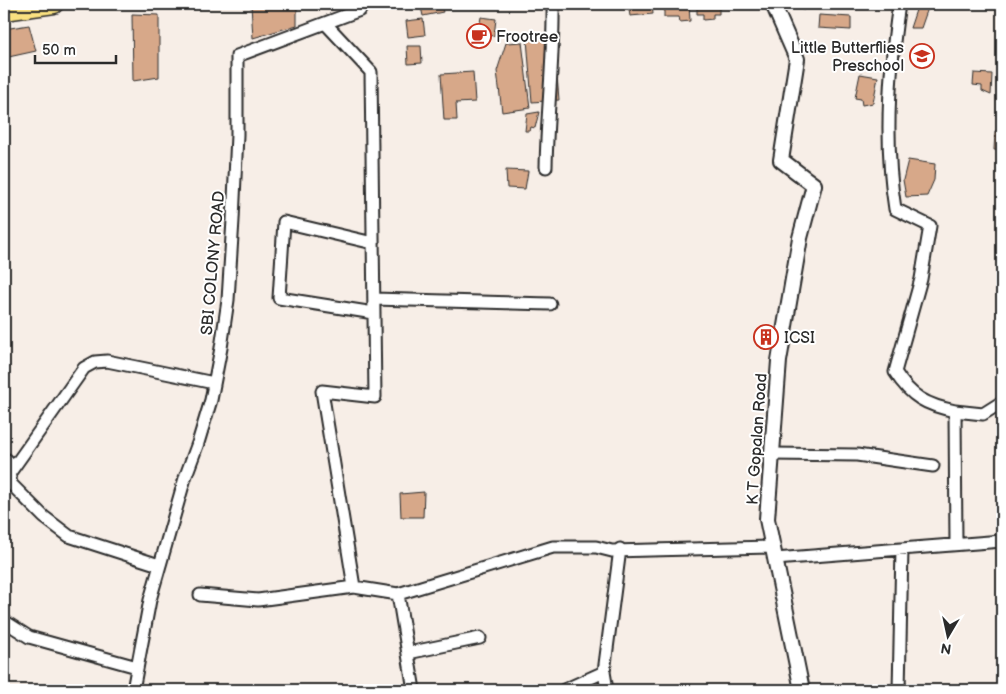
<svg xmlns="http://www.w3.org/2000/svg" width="1006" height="694" font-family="'Balsamiq Sans',sans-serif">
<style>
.building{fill:#d7a889;stroke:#2b2b2b}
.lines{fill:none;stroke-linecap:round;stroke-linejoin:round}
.minor-casing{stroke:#2b2b2b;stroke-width:15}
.tertiary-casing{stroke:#2b2b2b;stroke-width:18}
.primary-casing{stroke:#2b2b2b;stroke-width:21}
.minor{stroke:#fff;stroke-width:11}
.tertiary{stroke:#fff;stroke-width:14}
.primary{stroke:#fae180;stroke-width:18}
.labels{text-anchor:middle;stroke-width:4;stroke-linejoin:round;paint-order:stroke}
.poi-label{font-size:16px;fill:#2b2b2b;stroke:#fff;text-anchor:start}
.street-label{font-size:16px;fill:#2b2b2b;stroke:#fff}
</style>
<rect width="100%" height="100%" fill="#f7eee7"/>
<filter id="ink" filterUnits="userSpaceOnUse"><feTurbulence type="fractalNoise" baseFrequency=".02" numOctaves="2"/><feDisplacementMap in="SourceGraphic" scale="10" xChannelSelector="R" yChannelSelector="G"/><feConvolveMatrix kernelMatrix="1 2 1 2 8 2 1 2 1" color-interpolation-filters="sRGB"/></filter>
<g filter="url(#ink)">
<!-- building -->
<path class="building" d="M628 4H652L653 14 630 16Z
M689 4 690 21 680 22 679 17H664V5Z
M697 4H719V14H713V19L703 20V14H697Z
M791 4H803L804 10 792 8Z
M918 4 929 5 921 28H910Z
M251 5H297V25L253 38Z
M441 5 443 12 423 16 421 7Z
M132 14 159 15V77L133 81Z
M819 15 851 17V30L818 28Z
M481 17 496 19 494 36 478 34Z
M423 19 425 35 408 37 406 21Z
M29 25 36 51 4 58V29Z
M554 37 559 100 532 102 527 39Z
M522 42 530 108 502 112 497 71 506 43Z
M407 46H421L422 63 408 64Z
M473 72 475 102 456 103 457 120H444L441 74Z
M974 73 992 74 991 95 982 91V86L973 85Z
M860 74 878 77 873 103 862 105 861 99 855 98Z
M539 112 535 128 531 127 530 131H525L527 114Z
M995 131H1002V150H994Z
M908 160 935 164 934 180 927 196 906 197 903 180Z
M506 170 528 171 525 189 507 188Z
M760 329 773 331 774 343 758 345Z
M424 492 423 517H401L400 494Z"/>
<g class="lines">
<defs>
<path id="minor" d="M899 4C889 71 884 141 895 209L930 226 921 279 895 372C911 397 926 405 955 411L956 544
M326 24 371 72 375 397 322 391 354 587 398 594 553 547H596L612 551 773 547
M546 167C547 112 554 58 553 4
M373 243 284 222 279 298 374 313
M374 299 550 304
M955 411 983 414 1002 402
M772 454 857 455 933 466
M4 458 7 460 11 484 44 517 69 536 159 565
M9 474 84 368 95 362 107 361 214 383
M775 559 1002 541
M398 594 414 690
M200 595 258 600 354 587
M4 621 29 637 137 667
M408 653 480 638
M133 690 150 600 185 478 198 443 211 400 221 348 228 300 233 220 237 135V56L360 10 363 4
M564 690 604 672
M607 690 604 672 620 549
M899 690 902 549"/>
<path id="tertiary" d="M773 4 797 59 781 160 814 185 800 238 779 361 767 519 802 690"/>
<path id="primary" d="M4 11 54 4"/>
</defs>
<!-- minor casing -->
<use href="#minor" class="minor-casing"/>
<!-- tertiary casing -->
<use href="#tertiary" class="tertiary-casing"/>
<!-- primary casing -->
<use href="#primary" class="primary-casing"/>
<!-- minor -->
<use href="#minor" class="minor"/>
<!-- tertiary -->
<use href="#tertiary" class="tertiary"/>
<!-- primary -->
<use href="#primary" class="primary"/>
</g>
</g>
<!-- icons -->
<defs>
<symbol id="cafe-ring" viewBox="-11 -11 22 22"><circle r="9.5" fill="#fff" stroke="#c8321e" stroke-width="1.5"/><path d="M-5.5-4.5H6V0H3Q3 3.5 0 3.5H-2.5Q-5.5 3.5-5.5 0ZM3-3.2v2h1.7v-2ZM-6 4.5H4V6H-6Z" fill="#c8321e"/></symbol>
<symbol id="school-ring" viewBox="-11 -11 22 22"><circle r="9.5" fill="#fff" stroke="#c8321e" stroke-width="1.5"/><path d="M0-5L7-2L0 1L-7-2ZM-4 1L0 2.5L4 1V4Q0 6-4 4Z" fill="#c8321e"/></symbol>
<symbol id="building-ring" viewBox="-11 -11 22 22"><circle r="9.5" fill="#fff" stroke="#c8321e" stroke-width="1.5"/><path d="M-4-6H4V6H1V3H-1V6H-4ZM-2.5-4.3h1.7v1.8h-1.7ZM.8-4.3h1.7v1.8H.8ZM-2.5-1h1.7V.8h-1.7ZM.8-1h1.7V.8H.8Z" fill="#c8321e"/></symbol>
</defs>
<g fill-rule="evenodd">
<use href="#cafe-ring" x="465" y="22" width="28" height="28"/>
<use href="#school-ring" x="908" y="42" width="28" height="28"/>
<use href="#building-ring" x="752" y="323" width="28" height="28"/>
</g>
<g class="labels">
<!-- poi labels -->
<g class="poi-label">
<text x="496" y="42">Frootree</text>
<text x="904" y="53" text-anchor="end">Little Butterflies<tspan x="904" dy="18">Preschool</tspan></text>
<text x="784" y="343">ICSI</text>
</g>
<!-- street labels -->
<g class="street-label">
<text transform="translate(212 263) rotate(-85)" y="6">SBI COLONY ROAD</text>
<text transform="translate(756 439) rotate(-86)" y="6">K T Gopalan Road</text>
</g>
</g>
<!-- margin -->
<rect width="1006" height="694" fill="none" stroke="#fff" stroke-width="20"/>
<rect x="10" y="10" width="986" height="674" fill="none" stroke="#2b2b2b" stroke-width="2" filter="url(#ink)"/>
<!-- north arrow -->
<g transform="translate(948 636) rotate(189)" stroke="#ffffff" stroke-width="4" paint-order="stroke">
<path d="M0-4L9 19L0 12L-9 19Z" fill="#2b2b2b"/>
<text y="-8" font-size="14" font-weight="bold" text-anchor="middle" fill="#2b2b2b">N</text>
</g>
<!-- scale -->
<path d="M35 55v8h81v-8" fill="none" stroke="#2b2b2b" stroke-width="2.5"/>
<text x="42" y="55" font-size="15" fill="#2b2b2b" stroke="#ffffff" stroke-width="4" paint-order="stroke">50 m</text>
</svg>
